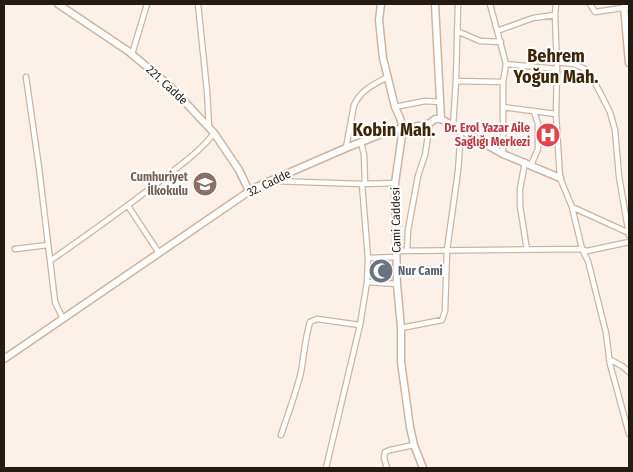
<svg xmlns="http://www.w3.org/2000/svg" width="633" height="472" font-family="'Fira Sans Condensed',sans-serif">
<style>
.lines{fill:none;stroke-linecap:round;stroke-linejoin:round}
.street-casing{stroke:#ceb49f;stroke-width:7}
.secondary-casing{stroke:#ceb49f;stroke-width:9}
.street{stroke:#fff;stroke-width:4.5}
.secondary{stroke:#fff;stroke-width:6}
.labels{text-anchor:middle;stroke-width:4.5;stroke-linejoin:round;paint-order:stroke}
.street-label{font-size:12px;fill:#241b13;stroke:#fff}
.health-label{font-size:12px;font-weight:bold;fill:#be3a42;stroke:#fff;text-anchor:end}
.education-label{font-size:12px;font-weight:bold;fill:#785e54;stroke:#fff;text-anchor:end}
.worship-label{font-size:12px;font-weight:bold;fill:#5b616d;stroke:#fff;text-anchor:start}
.district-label{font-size:18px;font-weight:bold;fill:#3f2405;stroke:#fff}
</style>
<rect width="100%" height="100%" fill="#fcf1e8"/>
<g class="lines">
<defs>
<path id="street" d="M198 4 207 91 209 127
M490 4 506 64 503 82V154
M556 4 555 15 557 69 556 114 560 178 572 207 582 249 588 261 606 333 610 364 629 434
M590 4 595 12 629 7
M457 31 480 41 501 42
M497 31 533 18 555 15
M132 54 147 4
M556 62 574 64 585 69 593 79 610 112 615 130 619 176 629 235
M506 64 557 69
M26 77 39 168 55 302 63 319
M456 81 503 82
M395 107 425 101 440 102
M503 107 556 114
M453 126 456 81 458 4
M361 142 364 155 365 184
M346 148 354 105C361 90 374 84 388 77
M525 162 520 189V206L527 250
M531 165 538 149V124L534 111
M273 181 362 184 395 183
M128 206 159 253
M572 207 629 233
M15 249 48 245
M396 251 582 249 587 251 629 242
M407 251 408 230 418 176 425 155 430 123
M368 258 396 257
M50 261C87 235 124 209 160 181 179 166 200 152 214 133
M367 282 397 284
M401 328 442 320 445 311 447 250 458 171 461 131
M609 359 622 366 629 372
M281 435C288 414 296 393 301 372 304 355 305 339 310 322L317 319 360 325
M326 468 360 325 367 282 368 258 362 184
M387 468 384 458 385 452 390 450 414 445"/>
<path id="secondary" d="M58 4 128 51 170 86 214 133 239 170 249 191
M381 4 379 20 383 58 395 107 400 118 403 128 395 183 397 284 401 328V362L410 427 414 445 423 468
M435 4 441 119
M624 7 629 63
M4 359 254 188 346 148 389 131 425 125 430 123 435 119H441L503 154 560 178"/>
</defs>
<!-- street casing -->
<use href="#street" class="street-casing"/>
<!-- secondary casing -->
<use href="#secondary" class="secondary-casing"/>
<!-- street -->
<use href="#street" class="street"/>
<!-- secondary -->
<use href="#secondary" class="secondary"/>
</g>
<!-- icons -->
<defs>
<symbol id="hospital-disc" viewBox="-11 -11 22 22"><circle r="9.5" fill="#e0444e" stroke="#fff"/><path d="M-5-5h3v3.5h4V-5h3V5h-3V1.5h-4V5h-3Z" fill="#fff"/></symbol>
<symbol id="school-disc" viewBox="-11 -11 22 22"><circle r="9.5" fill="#8d6e63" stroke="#fff"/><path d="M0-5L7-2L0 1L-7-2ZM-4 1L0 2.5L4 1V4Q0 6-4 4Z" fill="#fff"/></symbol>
<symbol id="mosque-disc" viewBox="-11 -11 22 22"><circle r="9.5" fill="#6b7280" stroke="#fff"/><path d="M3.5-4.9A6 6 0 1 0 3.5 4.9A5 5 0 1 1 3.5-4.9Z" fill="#fff"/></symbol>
</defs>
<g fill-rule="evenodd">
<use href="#hospital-disc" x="534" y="121" width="28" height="28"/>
<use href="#school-disc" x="191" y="170" width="28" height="28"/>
<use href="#mosque-disc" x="367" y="257" width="28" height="28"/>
</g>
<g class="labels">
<!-- street labels -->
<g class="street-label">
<text transform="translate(167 85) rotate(43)" y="4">221. Cadde</text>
<text transform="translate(269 183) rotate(-26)" y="4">32. Cadde</text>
<text transform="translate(396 220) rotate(-91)" y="4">Cami Caddesi</text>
</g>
<!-- health labels -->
<g class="health-label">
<text x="530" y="132">Dr. Erol Yazar Aile<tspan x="530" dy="14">Sağlığı Merkezi</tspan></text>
</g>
<!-- education labels -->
<g class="education-label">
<text x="188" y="181">Cumhuriyet<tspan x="188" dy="14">İlkokulu</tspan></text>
</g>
<!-- worship labels -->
<g class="worship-label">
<text x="398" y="275">Nur Cami</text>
</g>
<!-- district labels -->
<g class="district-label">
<text x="556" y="62">Behrem<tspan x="556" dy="21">Yoğun Mah.</tspan></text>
<text x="394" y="136">Kobin Mah.</text>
</g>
</g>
<!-- border -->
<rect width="633" height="472" fill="none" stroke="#241b13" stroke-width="10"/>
</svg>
